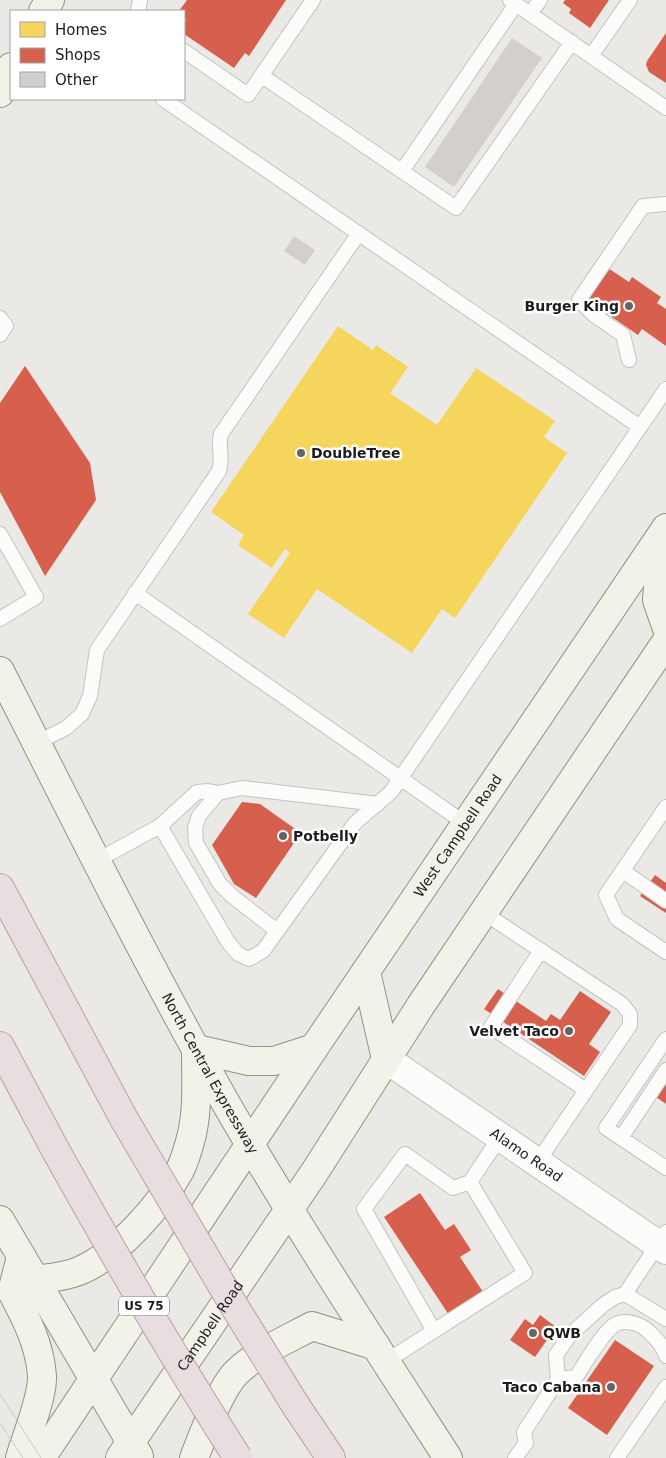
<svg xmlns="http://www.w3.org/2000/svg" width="666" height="1458" font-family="'DejaVu Sans',sans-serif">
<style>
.homes{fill:#f6d55c}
.shops{fill:#d6604d}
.building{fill:#d2cfcc}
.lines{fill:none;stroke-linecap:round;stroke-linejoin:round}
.lane-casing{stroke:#c3c2c1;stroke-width:16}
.street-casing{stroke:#c3c2c1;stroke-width:30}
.secondary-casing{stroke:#92947e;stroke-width:30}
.highway-casing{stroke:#c09da6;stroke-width:30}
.lane{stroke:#fcfcfb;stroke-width:14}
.street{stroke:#fcfcfb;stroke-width:28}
.secondary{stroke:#f2f2e9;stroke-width:28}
.highway{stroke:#e9dedf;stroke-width:28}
.tram{stroke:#c9c9c8;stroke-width:1}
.highway-bridge-casing{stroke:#c09da6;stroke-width:30;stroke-linecap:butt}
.highway-bridge{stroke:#e9dedf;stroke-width:28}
.poi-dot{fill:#646462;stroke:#fff;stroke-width:2}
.labels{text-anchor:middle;stroke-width:5;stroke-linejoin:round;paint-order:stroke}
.shield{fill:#fff;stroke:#606060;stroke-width:1}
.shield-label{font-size:12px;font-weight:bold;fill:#1c1c1c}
.poi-label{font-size:14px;font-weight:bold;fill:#1c1c1c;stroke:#fff;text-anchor:end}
.street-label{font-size:14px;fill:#1c1c1c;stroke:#fff}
</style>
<rect width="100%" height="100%" fill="#ebe9e5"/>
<!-- homes -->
<path class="homes" d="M338 326 373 350 376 345 408 367 390 393 437 425 476 368 555 421 544 437 567 453 455 618 442 609 412 653 317 589 284 638 248 614 290 553 285 549 272 568 238 545 244 535 211 512Z"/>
<!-- shops -->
<path class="shops" d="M187 0H286L249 56 245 53 234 68 184 34V23L186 20 184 18V11H179Z
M565 0H609L590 28 569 13 571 9 563 3Z
M666 33V83L649 72 646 65 647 61Z
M608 268 629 282 632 277 661 297 657 303 666 309V346L642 329 638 335 583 297Z
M25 366 90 463 96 500 45 576 0 492V403Z
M242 802 260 804 301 833 256 898 234 884 212 845Z
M655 875 666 883V913L640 896Z
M498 989 546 1021 551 1014 560 1020 580 991 611 1012 589 1044 600 1052 584 1076 484 1009Z
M666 1083V1104L656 1097Z
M420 1193 445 1230 454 1224 471 1250 460 1257 483 1292 449 1315 384 1217Z
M540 1315 556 1327 535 1357 510 1340 525 1319 533 1325Z
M615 1340 654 1366 607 1435 568 1408Z"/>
<!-- building -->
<path class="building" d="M512 38 542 58 454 187 425 167Z
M294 236 315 250 305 265 284 251Z"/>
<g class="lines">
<defs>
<path id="lane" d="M510 0 666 108
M138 11 140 0
M530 14 540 0
M184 51 248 95 313 0
M591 56 630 0
M262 76 456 208 572 42
M163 99 640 427
M402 171 516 4
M0 318 6 326 0 335
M629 360 623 335 594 315 579 300 643 206 666 204
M0 534 36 597 0 619
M135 593 466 824
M36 743 66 728 82 714 90 696 97 650 219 471C224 455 217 450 221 434L359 233
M666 807 606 895 617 919 666 952
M160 826 197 792 208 791 218 793
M96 861 160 826 228 942 238 954 249 959 263 951 355 823 391 792 666 389
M623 871 666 901
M484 913 622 1004 630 1014V1025L537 1163
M277 931 232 896 220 884 196 843 195 828 199 816 218 793 242 788 378 804
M541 950 491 1027 586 1090
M666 1039 606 1128 666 1168
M621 1138 666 1070
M625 1294 666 1319
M434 1331 364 1209 405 1154 453 1188 470 1182
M385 1362 525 1273 470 1182 500 1137
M558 1379 576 1377C585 1364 603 1331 616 1324 625 1319 641 1324 648 1331 655 1338 664 1346 666 1356
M515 1458 526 1443 524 1432 558 1379 556 1355 570 1335 603 1305 615 1297 625 1294 666 1232
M617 1458 666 1387"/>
<g id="street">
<path id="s1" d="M386 1059 666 1250"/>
</g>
<g id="secondary">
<path d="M43 11 50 0"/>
<path d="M0 93 5 79 11 67"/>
<path d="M662 536 657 600 666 626"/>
<path id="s2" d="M0 671C74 817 147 964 228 1107 297 1226 373 1342 448 1458"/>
<path d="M366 972 386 1059"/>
<path d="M196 1049 249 1061H274L314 1048"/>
<path d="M0 1220 139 1456"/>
<path d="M34 1280C49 1278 65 1277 79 1271 116 1256 161 1205 180 1170 185 1160 189 1146 192 1134 198 1107 196 1079 196 1051"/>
<path d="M20 1458C26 1437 43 1397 42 1376 40 1345 26 1318 12 1292L21 1257"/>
<path id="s3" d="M41 1458 314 1048 666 528"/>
<path id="s4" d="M120 1458 314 1173 421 1005 666 642"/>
<path d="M194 1458C202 1437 221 1387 237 1372 258 1352 286 1340 312 1326L376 1346"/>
</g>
<path id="highway" d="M0 888 124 1119
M0 1046 56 1151
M296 1406 331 1458"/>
</defs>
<!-- lane casing -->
<use href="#lane" class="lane-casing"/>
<!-- street casing -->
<use href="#street" class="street-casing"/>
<!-- secondary casing -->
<use href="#secondary" class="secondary-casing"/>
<!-- highway casing -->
<use href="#highway" class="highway-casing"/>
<!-- lane -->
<use href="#lane" class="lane"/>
<!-- street -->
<use href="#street" class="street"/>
<!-- secondary -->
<use href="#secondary" class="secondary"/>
<!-- highway -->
<use href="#highway" class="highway"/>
<!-- tram -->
<path class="tram" d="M0 1394 41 1458
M0 1423 23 1458"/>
<defs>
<path id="highway-bridge" d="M124 1119 236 1309 296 1406
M56 1151C114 1255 174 1358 238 1458"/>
</defs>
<!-- highway-bridge casing -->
<use href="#highway-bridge" class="highway-bridge-casing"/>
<!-- highway-bridge -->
<use href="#highway-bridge" class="highway-bridge"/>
</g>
<!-- markers -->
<g class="poi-dot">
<circle cx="629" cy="306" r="5"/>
<circle cx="301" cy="453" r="5"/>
<circle cx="283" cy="836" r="5"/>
<circle cx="569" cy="1031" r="5"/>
<circle cx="533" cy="1333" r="5"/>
<circle cx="611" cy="1387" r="5"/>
</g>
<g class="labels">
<!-- shield labels -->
<rect class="shield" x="119" y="1296.5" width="50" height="19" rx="4"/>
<g class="shield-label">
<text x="144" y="1310">US 75</text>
</g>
<!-- poi labels -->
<g class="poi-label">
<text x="619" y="311">Burger King</text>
<text x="311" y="458" text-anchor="start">DoubleTree</text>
<text x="293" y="841" text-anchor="start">Potbelly</text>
<text x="559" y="1036">Velvet Taco</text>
<text x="543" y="1338" text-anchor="start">QWB</text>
<text x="601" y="1392">Taco Cabana</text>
</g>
<!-- street labels -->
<g class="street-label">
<text dy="5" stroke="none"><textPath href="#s3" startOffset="749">West Campbell Road</textPath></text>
<text dy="5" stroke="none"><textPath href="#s2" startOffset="454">North Central Expressway</textPath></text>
<text dy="5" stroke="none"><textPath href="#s1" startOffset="170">Alamo Road</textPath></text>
<text dy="5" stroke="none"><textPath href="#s4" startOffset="160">Campbell Road</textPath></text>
</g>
</g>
<!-- legend -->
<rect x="10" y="10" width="175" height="90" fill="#ffffff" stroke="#a4a4a4"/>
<rect x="20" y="22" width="25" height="15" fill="#f6d55c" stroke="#a4a4a4"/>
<text x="55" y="35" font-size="15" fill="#1c1c1c">Homes</text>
<rect x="20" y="48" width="25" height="15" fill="#d6604d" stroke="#a4a4a4"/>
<text x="55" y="60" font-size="15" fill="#1c1c1c">Shops</text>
<rect x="20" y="72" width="25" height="15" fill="#d2cfcc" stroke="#a4a4a4"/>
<text x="55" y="85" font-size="15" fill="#1c1c1c">Other</text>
</svg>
